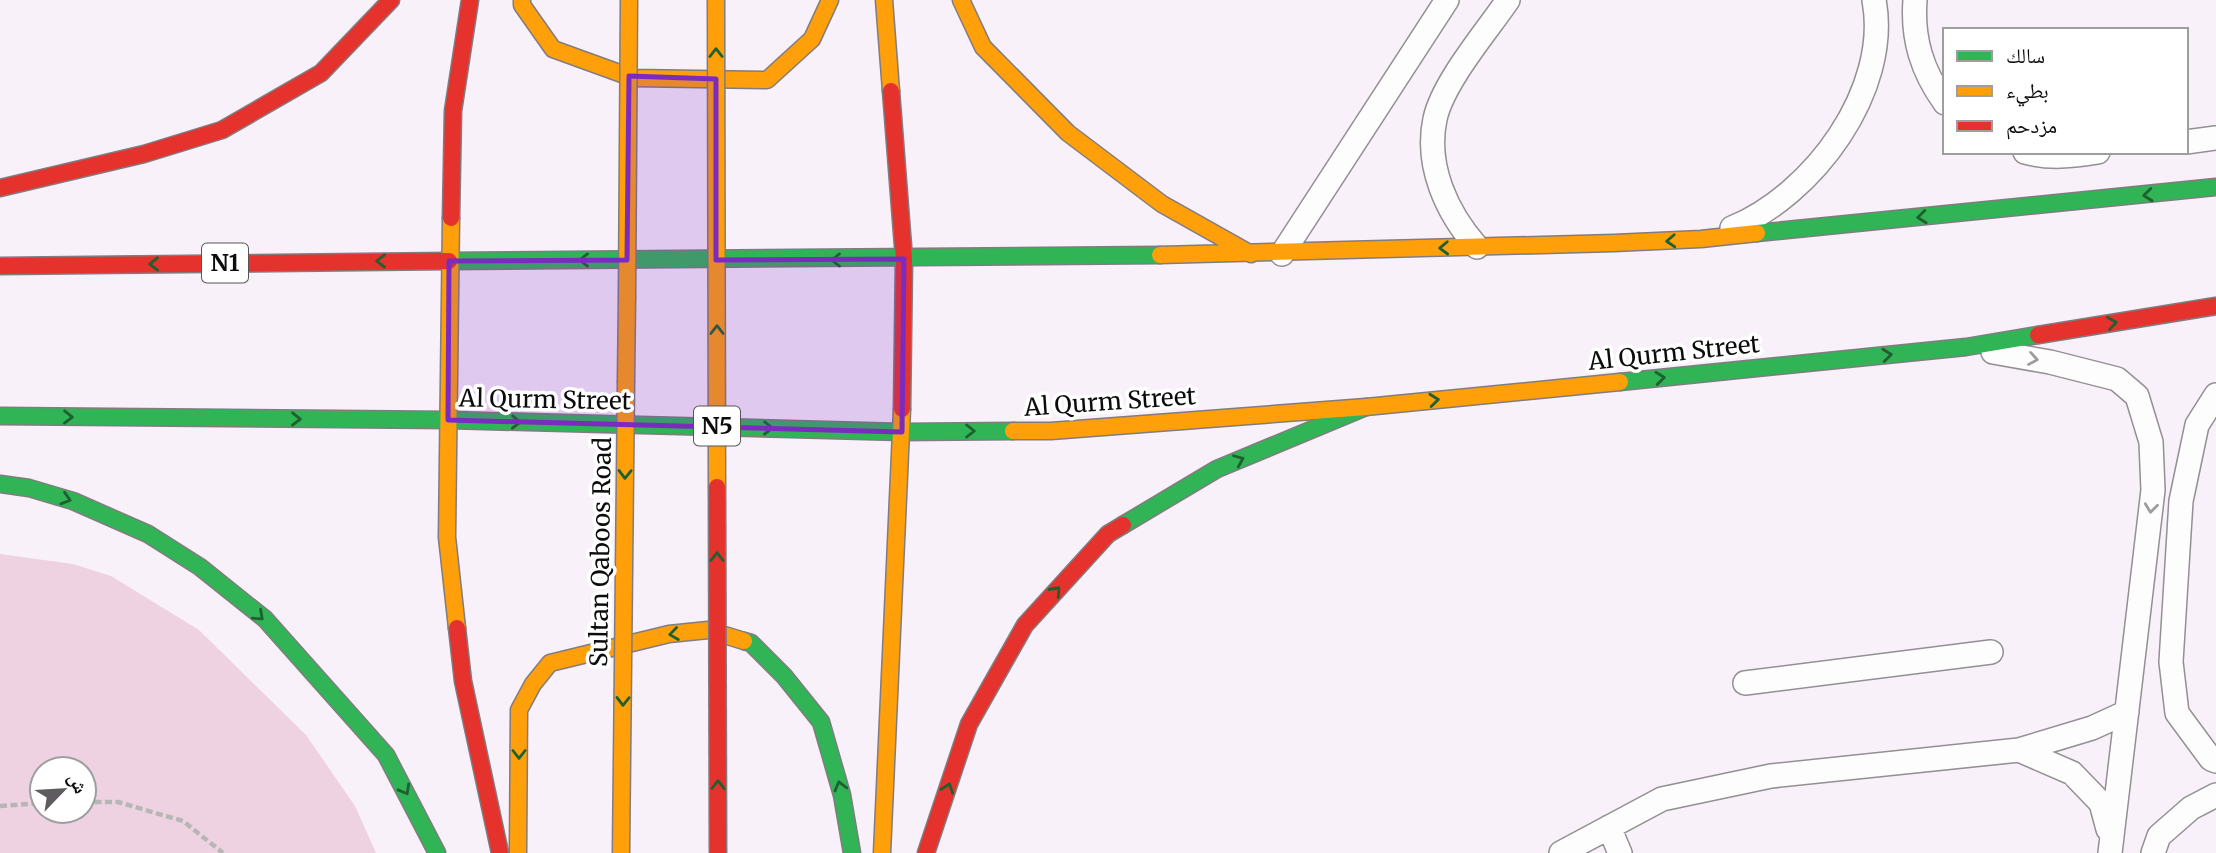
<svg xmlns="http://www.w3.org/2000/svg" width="2216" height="853" font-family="Merriweather,'Noto Naskh Arabic',serif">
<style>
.green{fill:#eed2e1;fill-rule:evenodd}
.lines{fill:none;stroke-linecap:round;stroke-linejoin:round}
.lane-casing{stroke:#938f93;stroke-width:26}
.fast-casing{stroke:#807c80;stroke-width:19}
.slow-casing{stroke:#807c80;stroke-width:19}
.jam-casing{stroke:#807c80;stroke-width:19}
.path{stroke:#b7b6b7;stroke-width:4.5;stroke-dasharray:7 3.5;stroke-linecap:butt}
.lane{stroke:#fefdfe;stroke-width:23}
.fast{stroke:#30b455;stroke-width:16}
.slow{stroke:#ff9f0a;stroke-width:16}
.jam{stroke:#e5322d;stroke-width:16}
.slow-bridge-casing{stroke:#807c80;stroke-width:19;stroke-linecap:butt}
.jam-bridge-casing{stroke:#807c80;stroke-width:19;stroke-linecap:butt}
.slow-bridge{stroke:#ff9f0a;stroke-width:16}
.jam-bridge{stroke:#e5322d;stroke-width:16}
.oneway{stroke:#1e6030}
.oneway2{stroke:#9d9d9d}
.marked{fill:#7b2cbf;fill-opacity:0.2;stroke:#7b2cbf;stroke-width:5;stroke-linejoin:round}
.labels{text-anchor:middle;stroke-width:7;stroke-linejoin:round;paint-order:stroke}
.shield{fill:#fff;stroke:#555;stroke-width:2}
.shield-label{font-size:23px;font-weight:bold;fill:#0c0c0c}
.street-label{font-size:24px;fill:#0c0c0c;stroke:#fff}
</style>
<rect width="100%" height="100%" fill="#f9f1fa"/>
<!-- green -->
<path class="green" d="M0 554 73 564 111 576 199 630 306 735 355 806 376 853H0ZM42 769H84V811H42Z"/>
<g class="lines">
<defs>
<path id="lane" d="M1915 0C1912 39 1922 71 1945 103
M2186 142 2216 138
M2025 152C2049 159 2073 156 2098 152
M1732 228C1813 195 1891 90 1874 0
M1477 247C1447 213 1425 166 1435 119 1443 82 1487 31 1508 0
M1282 254 1447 0
M1993 352 2050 362 2117 379 2137 396 2151 442 2153 490 2110 853
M2216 395 2197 425 2181 501 2171 662 2177 713 2211 759 2216 761
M1745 683 1991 652
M2019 750 2072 773 2101 803 2108 829
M1609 827 1620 853
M1561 853 1662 799 1771 776 2019 750 2092 728 2127 712
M2153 853 2159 836 2191 808 2216 795"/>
<path id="fast" d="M1757 233 2216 187
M449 261 1160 255
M1620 382 1966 347 2038 335
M0 416 448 420
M448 420 902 432 1013 431
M0 484 29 488 73 501 148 534 200 567 265 619 386 755 437 853
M1123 525 1217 469 1366 407
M744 641 751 643 784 676 821 722 842 795 852 853"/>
<path id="slow" d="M522 0V5L553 49 633 78 767 80 812 39 830 0
M884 0 891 91
M961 0 983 47 1068 133 1162 204 1251 254
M451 218 447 537 457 628
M1160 255 1614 243 1701 239 1757 233
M626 381 627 297
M1013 431H1051L1366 407 1620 382
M518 853 519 710 533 684 550 663 669 634 708 630 744 641
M882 853 902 409"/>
<path id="jam" d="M891 91 904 259 902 409
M0 188 144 154 222 130 321 73 391 0
M451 218 453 111 470 0
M0 266 449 261
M2038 335 2216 306
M457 628 463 681 500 853
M926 853 969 724 1025 625 1108 534 1123 525"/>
</defs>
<!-- lane casing -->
<use href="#lane" class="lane-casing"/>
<!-- fast casing -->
<use href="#fast" class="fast-casing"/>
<!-- slow casing -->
<use href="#slow" class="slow-casing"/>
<!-- jam casing -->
<use href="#jam" class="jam-casing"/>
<!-- path -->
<path class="path" d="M84 802H118L183 821 223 853
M0 806 42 803"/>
<!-- lane -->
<use href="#lane" class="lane"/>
<!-- fast -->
<use href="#fast" class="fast"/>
<!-- slow -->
<use href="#slow" class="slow"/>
<!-- jam -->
<use href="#jam" class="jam"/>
<defs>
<path id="slow-bridge" d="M716 0 717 487
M627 297 629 0
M621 853 626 381"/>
<path id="jam-bridge" d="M717 487 718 853"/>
</defs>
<!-- slow-bridge casing -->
<use href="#slow-bridge" class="slow-bridge-casing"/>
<!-- jam-bridge casing -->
<use href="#jam-bridge" class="jam-bridge-casing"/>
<!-- slow-bridge -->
<use href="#slow-bridge" class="slow-bridge"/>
<!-- jam-bridge -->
<use href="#jam-bridge" class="jam-bridge"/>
</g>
<!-- one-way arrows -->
<defs><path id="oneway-chevron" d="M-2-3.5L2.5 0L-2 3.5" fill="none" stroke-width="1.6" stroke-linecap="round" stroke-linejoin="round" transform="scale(1.75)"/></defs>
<g class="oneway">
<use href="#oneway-chevron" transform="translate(716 53) rotate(-90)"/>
<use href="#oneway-chevron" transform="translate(2148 195) rotate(174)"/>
<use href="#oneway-chevron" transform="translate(1922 217) rotate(174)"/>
<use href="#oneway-chevron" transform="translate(1671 241) rotate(177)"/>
<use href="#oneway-chevron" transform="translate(1444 248) rotate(178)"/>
<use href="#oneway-chevron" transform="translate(584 260) rotate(180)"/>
<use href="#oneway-chevron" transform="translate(836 260) rotate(180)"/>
<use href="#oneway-chevron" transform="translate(381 261) rotate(180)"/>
<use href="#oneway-chevron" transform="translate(154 264) rotate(179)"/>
<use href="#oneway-chevron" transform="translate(2112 323) rotate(-9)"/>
<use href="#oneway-chevron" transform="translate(717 330) rotate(-90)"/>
<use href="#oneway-chevron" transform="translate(1887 355) rotate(-6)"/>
<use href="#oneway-chevron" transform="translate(1660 378) rotate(-6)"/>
<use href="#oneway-chevron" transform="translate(1434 400) rotate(-6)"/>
<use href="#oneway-chevron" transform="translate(68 417) rotate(1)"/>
<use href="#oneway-chevron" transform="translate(296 419) rotate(1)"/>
<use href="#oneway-chevron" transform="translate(516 422) rotate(1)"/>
<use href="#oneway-chevron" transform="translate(768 428) rotate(1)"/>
<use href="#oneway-chevron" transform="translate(970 431)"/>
<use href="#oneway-chevron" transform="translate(1239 460) rotate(-23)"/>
<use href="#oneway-chevron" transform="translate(625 474) rotate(91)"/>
<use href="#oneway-chevron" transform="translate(66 499) rotate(17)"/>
<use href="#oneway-chevron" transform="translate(717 557) rotate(-90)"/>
<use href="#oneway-chevron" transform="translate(1056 591) rotate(-48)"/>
<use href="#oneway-chevron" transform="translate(259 616) rotate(42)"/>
<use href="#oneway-chevron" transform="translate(674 634) rotate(172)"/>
<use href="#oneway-chevron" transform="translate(623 701) rotate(91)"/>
<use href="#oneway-chevron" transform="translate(519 754) rotate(90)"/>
<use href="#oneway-chevron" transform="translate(718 785) rotate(-90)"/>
<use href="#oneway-chevron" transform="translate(840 786) rotate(-105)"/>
<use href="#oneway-chevron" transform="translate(948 788) rotate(-72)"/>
<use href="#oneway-chevron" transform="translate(405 790) rotate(61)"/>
</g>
<g class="oneway2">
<use href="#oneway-chevron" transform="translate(2033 359) rotate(10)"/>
<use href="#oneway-chevron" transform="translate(2151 508) rotate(97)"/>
</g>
<!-- marked area -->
<path class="marked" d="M629 76 716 79V260L904 259 902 432 448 420 449 261 627 260Z"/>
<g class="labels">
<!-- shield labels -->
<g class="shield">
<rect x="202" y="243.5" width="46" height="39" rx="5"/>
<rect x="694" y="406.5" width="46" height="39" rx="5"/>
</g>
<g class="shield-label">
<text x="225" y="271">N1</text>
<text x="717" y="434">N5</text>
</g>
<!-- street labels -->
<g class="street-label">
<text transform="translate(1674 353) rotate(-6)" y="8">Al Qurm Street</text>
<text transform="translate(545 400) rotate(1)" y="8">Al Qurm Street</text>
<text transform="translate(1110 402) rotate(-4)" y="8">Al Qurm Street</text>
<text transform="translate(601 552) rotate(-89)" y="8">Sultan Qaboos Road</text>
</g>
</g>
<!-- legend -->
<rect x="1943" y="28" width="245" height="126" fill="#ffffff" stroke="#9e9e9e" stroke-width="2"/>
<rect x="1957" y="51" width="35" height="10" fill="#30b455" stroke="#9e9e9e" stroke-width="2"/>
<text x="2006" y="63" font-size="21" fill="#0c0c0c">سالك</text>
<rect x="1957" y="86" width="35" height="10" fill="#ff9f0a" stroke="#9e9e9e" stroke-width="2"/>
<text x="2006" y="98" font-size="21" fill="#0c0c0c">بطيء</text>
<rect x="1957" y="121" width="35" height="10" fill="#e5322d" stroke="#9e9e9e" stroke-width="2"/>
<text x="2006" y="133" font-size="21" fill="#0c0c0c">مزدحم</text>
<!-- north arrow -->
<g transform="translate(63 790) rotate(65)"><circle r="33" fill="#ffffff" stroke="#9e9e9e" stroke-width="2"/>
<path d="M0-5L12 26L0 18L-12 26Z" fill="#5f5c5f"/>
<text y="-10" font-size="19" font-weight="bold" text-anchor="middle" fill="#0c0c0c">ش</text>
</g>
</svg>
